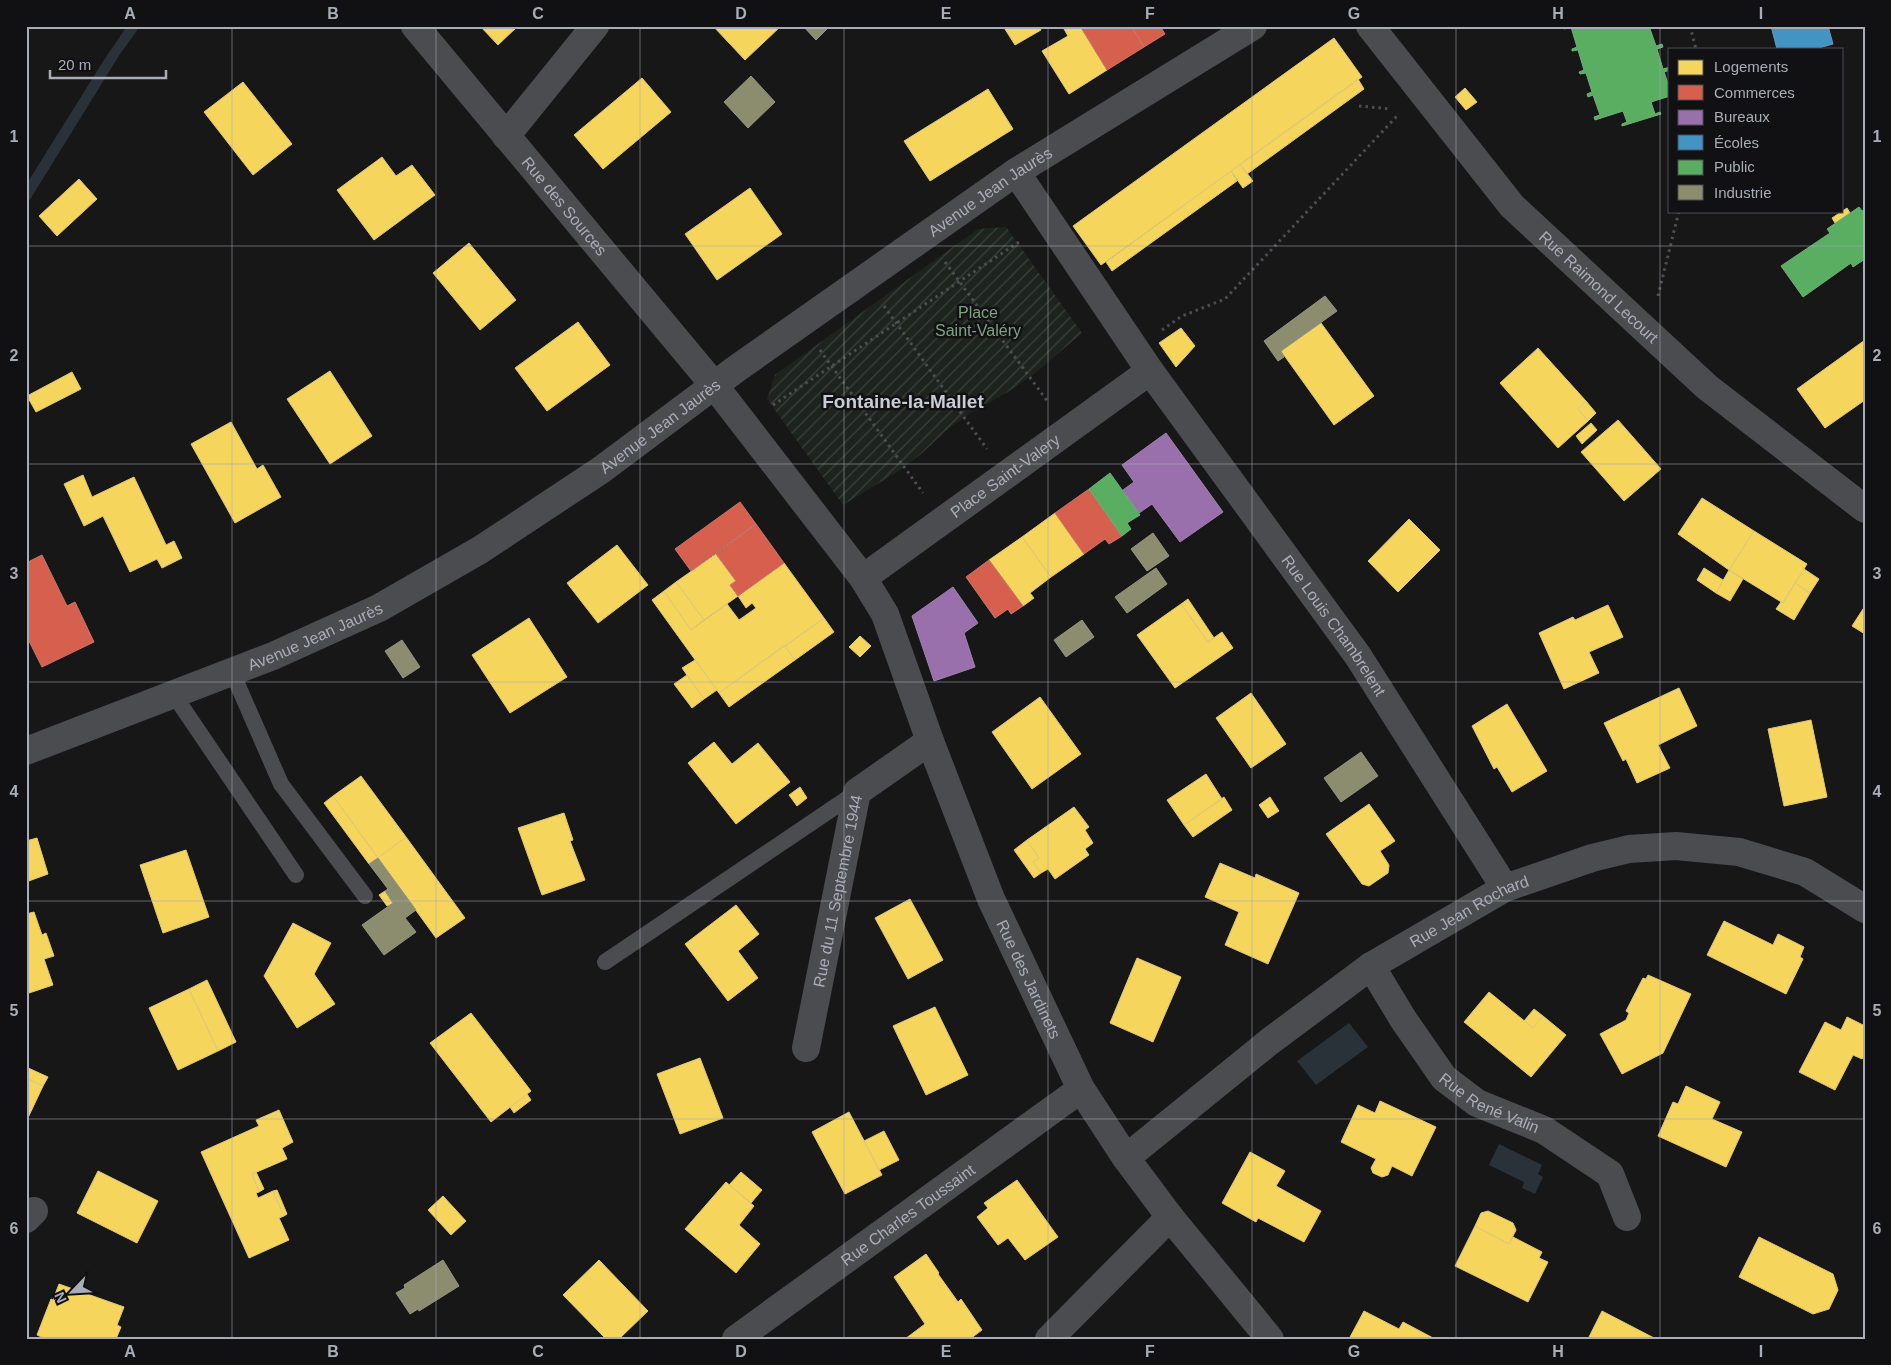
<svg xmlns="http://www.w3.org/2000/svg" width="1891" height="1365" font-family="Helvetica,sans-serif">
  <defs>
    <pattern id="garden-furrows" width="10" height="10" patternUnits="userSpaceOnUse" patternTransform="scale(1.25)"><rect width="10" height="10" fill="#1d241e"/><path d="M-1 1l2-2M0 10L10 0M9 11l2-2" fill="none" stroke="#3b413d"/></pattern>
  </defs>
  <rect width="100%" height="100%" fill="#171717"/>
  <path fill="url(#garden-furrows)" d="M1006,227L1082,333L1034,374L1008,392L969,414L949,428L921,454L899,471L843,505L767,399L775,375L978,229Z"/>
  <path fill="#2a3239" d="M127,26H138L136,32L120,54L26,206V185L104,60Z
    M1349,1023L1368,1047L1316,1085L1297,1061Z
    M1499,1144L1542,1165L1538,1174L1543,1177L1535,1194L1522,1188L1524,1182L1489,1165Z"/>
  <path fill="#f6d55c" stroke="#dfc978" d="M480,26H518L498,45Z
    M713,26H781L745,60Z
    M1003,26H1039L1041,30L1015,45Z
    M1069,26H1080L1107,70L1069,94L1042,51L1068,36L1064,29Z
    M1334,38L1362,77L1101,265L1073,226Z
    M642,78L671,112L603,169L574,135Z
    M1358,79L1364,89L1247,174L1240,164Z
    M243,82L292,144L253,175L204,112Z
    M1465,88L1477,102L1466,110L1455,97Z
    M988,89L1013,129L930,181L904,141Z
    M382,157L396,176L412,165L435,195L374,240L337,190Z
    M1240,164L1253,181L1243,188L1231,171Z
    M1231,171L1237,181L1112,271L1106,262Z
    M79,179L97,199L57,236L39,216Z
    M750,188L782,234L717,280L685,234Z
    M1847,208L1850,213L1835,223L1832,218Z
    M469,243L516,300L480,330L433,273Z
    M578,322L610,365L547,411L515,368Z
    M1321,323L1374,396L1334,425L1281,351Z
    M1181,328L1195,346L1176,367L1159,343Z
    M1865,340V400L1825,428L1797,389Z
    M1538,348L1586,401L1578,409L1588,421L1558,448L1500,383Z
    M330,371L372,436L330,464L287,399Z
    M72,372L81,389L36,412L27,396Z
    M1586,401L1596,413L1588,421L1578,409Z
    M1618,420L1661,469L1624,501L1581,452Z
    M231,422L257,469L263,465L281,497L235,523L191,444Z
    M1591,423L1597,430L1582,444L1576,436Z
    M83,475L92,497L134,477L166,545L174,541L182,558L162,568L157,559L130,572L103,516L84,526L64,484Z
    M1702,498L1754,531L1729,570L1678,534Z
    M1055,513L1084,554L1051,577L1022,537Z
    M1409,519L1440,550L1398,592L1368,561Z
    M1754,531L1807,564L1783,603L1729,570Z
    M1022,537L1051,577L1030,593L1034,598L1023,606L989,560Z
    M617,545L648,585L598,623L567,583Z
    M716,554L736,581L730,585L738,596L704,620L676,582Z
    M784,563L824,618L719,693L652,600L664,591L691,630L727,604L739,620L756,608L752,603L746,608L738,596Z
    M1704,568L1723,580L1716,593L1697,580Z
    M1804,569L1819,579L1810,593L1795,583Z
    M1729,570L1743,579L1730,601L1716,593Z
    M676,582L704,620L691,630L664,591Z
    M1795,583L1810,593L1794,620L1776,609L1781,602L1783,603Z
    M1188,599L1214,638L1208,642L1181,604Z
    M1181,604L1208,642L1222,632L1233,648L1175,688L1137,635Z
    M1608,605L1623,637L1589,652L1599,673L1564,689L1539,633L1573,617L1575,620Z
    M1865,606V634L1852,626Z
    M529,618L567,677L510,713L472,655Z
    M824,618L834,632L795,660L785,646Z
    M860,636L871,646L860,657L849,647Z
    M783,646H785L795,660L729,707L719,693Z
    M695,660L717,690L704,699L682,668Z
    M687,675L704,699L692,708L674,684Z
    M1679,688L1697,726L1658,745L1670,768L1637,783L1626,759L1623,761L1604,723Z
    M1251,693L1286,744L1251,768L1216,718Z
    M1040,697L1081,754L1032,789L992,732Z
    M1507,704L1547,771L1512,792L1497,767L1494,769L1472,726Z
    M1811,720L1827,797L1784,806L1768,729Z
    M714,742L732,764L758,743L790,782L736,824L688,763Z
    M1206,774L1222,799L1184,825L1167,800Z
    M361,776L406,837L378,858L333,796Z
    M800,787L807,798L797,806L789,795Z
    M333,796L378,858L369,864L324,803Z
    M1224,797L1232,810L1193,837L1184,825Z
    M1270,797L1279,811L1268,818L1259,805Z
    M1369,804L1395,841L1380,851L1389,865L1388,873L1369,886L1362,884L1326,834Z
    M1074,807L1089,827L1085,830L1093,843L1085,849L1089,855L1055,879L1048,869L1041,873L1033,862L1039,858L1027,840Z
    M564,813L573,840L570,841L585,880L542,895L518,828Z
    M406,837L465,918L436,938L378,858Z
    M37,838L48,874L26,882V841Z
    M1027,840L1039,858L1033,862L1041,873L1034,878L1014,850Z
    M186,850L209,917L163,933L140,865Z
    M1220,863L1255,878L1256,874L1299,893L1268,964L1225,945L1239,912L1205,897Z
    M385,891L393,903L387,906L379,895Z
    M910,899L943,960L908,979L875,918Z
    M736,905L759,934L738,951L758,978L728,1001L685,944Z
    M34,912L42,935L46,933L54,956L44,959L53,985L26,994V914Z
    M1724,921L1773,945L1778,934L1804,947L1800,957L1803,959L1786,994L1707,955Z
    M293,923L331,943L314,974L335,1004L297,1028L264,976Z
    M1137,958L1181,977L1153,1042L1110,1023Z
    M1648,975L1691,994L1663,1053L1622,1074L1600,1034L1626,1020L1629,1013L1626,1011L1643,978L1646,979Z
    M207,980L236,1042L218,1051L189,989Z
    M189,989L218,1051L178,1070L149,1008Z
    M1489,992L1533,1028L1543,1016L1566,1035L1531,1077L1464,1022Z
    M935,1007L968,1075L926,1095L893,1026Z
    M1534,1009L1543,1016L1533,1028L1524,1021Z
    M471,1013L531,1091L491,1122L430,1043Z
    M1847,1017L1865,1026V1054L1862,1059L1853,1055L1835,1090L1799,1072L1825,1022L1841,1030Z
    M700,1058L723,1118L680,1134L657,1074Z
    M26,1067L48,1077L43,1086L26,1078Z
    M26,1078L43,1086L26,1122Z
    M1686,1086L1720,1102L1712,1119L1742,1132L1726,1167L1658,1136L1673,1102L1678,1104Z
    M527,1094L531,1100L514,1113L510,1107Z
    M1380,1101L1436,1127L1412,1176L1392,1166L1388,1175L1382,1177L1373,1173L1371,1168L1376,1159L1341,1142L1358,1105L1375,1113Z
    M279,1110L293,1142L282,1148L287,1159L252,1174L259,1192L256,1193L258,1198L273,1191L284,1216L279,1218L289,1240L249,1258L201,1152L259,1126L256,1120Z
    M849,1112L882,1175L845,1194L812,1132Z
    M884,1131L899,1160L879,1170L864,1141Z
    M1250,1152L1285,1171L1276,1186L1321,1211L1304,1242L1258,1218L1256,1222L1222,1203Z
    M98,1171L158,1201L137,1243L77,1213Z
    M256,1172L264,1189L259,1192L252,1174Z
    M741,1172L762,1190L751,1203L729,1185Z
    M1017,1180L1058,1237L1025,1260L1008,1238L998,1245L977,1217L988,1208L984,1203Z
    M726,1182L754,1206L739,1225L760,1244L736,1273L685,1229Z
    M277,1190L287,1214L284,1216L273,1191Z
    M443,1196L466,1221L451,1235L428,1210Z
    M1488,1211L1513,1223L1516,1230L1509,1244L1475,1226L1481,1213Z
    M1475,1226L1509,1244L1513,1237L1542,1252L1539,1258L1548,1262L1528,1302L1455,1266Z
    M1759,1237L1833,1274L1838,1290L1829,1309L1813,1314L1739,1277Z
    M926,1254L939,1273L938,1274L958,1302L961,1299L982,1330L970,1339H905L925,1324L894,1277Z
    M599,1260L648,1311L619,1339H606L563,1295Z
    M59,1284L124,1307L117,1325L121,1327L116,1339H46L37,1335L51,1299L53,1300Z
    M1364,1311L1399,1329L1403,1322L1435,1339H1349Z
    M1602,1311L1656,1339H1588Z"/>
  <path fill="#d6604d" stroke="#c8776d" d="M1080,26H1131L1144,47L1107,70Z
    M1131,26H1160L1165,34L1144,47Z
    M1089,489L1122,536L1109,544L1105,539L1084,554L1055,513Z
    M740,502L756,524L691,571L675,549Z
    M756,524L784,563L738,596L730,585L736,581L716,554Z
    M42,555L67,606L75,602L94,642L42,667L26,635V563Z
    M989,560L1023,606L1011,614L1008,609L995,618L966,577Z"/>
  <path fill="#9970ab" stroke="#9e82af" d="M1166,433L1223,512L1180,542L1152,504L1139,513L1123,490L1134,482L1122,465Z
    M953,587L978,623L964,633L975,667L934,681L912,616Z"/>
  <path fill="#4393c3" stroke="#619bc0" d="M1771,26H1828L1833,44L1815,49H1777Z"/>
  <path fill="#5aae61" stroke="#71ae7b" d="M1564,26H1649L1656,46L1662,44L1663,47L1657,49L1663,69L1670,67V70L1664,72L1670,89V96L1651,102L1655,114L1660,112L1661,114L1622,126V124L1627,122L1623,111L1595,120L1594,117L1600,115L1593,95L1588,97L1587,94L1592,92L1586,73L1580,74L1579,72L1584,70L1578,50L1572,51V49L1577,47L1571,27L1564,29Z
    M1859,207L1862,211L1865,209V259L1853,267L1851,263L1803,297L1781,266L1830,233L1827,229Z
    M1110,473L1140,515L1127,523L1131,529L1122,536L1089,489Z"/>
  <path fill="#8c8c6e" stroke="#949684" d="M803,26H830L816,40Z
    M751,76L775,102L748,128L724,102Z
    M1325,296L1337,311L1281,351L1284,357L1278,361L1264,341Z
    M1153,533L1169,556L1147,571L1131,549Z
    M1156,568L1167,584L1127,613L1115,597Z
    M1082,620L1094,637L1066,657L1054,640Z
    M402,640L420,667L403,678L385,651Z
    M1361,752L1378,776L1341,802L1324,778Z
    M378,858L416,910L405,918L416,932L384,955L362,925L393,903L385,891L388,889L369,864Z
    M443,1260L459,1286L419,1311L418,1309L410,1314L396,1293L405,1288L404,1285Z"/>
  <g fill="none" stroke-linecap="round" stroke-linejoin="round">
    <path stroke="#4d4e52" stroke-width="3" stroke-dasharray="2.5 4" stroke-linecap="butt" d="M1690,26L1696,49
      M1359,106L1391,109
      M945,262L1048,402
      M1658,296L1679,211
      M884,306L987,449
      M1162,330L1182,316L1225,299L1397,116
      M820,350L923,493
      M773,405L1022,240"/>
    <path stroke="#4b4c50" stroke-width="16" d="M232,672L281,784L365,896
      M174,695L296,875
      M605,962L857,792"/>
    <g stroke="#4b4c50" stroke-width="28">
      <path id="s1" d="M415,26L714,385L863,578L885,614L930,741L991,899L1081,1089L1126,1158L1170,1217L1270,1339"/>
      <path id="s2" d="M1370,26L1512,206L1707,387L1865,509"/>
      <path d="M506,136L595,26"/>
      <path id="s3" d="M1016,172L1150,371L1358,656L1505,888"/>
      <path id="s4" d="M863,578L1150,371"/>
      <path id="s5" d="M1371,966L1403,1019L1444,1078L1477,1103L1544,1130L1610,1174L1627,1217"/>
      <path id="s6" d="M806,1048L857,792L930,741"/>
      <path id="s7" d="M1126,1158L1269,1042L1371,966L1505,888L1592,858L1629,849L1676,846L1739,852L1805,872L1865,909"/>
      <path d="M26,1219L34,1211"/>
      <path id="s8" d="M736,1339L1081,1089"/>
      <path d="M1049,1339L1170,1217"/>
    </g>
    <path stroke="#4b4c50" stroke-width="28" id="s9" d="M26,751L273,656L379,608L480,550L601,470L736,369L1016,172L1253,26"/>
  </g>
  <path fill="none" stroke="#a8adb8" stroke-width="1" stroke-opacity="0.55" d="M232,26V1339M436,26V1339M640,26V1339M844,26V1339M1048,26V1339M1252,26V1339M1456,26V1339M1660,26V1339M26,246H1865M26,464H1865M26,682H1865M26,901H1865M26,1119H1865"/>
  <g text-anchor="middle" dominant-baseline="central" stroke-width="5" stroke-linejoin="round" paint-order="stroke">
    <g font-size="16" fill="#a8adb8" stroke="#111113">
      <text stroke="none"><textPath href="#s9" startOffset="1121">Avenue Jean Jaurès</textPath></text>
      <text stroke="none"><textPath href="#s1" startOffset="234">Rue des Sources</textPath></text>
      <text stroke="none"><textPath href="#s2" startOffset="348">Rue Raimond Lecourt</textPath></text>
      <text stroke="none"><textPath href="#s9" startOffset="716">Avenue Jean Jaurès</textPath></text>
      <text stroke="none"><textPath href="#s4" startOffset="175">Place Saint-Valery</textPath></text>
      <text stroke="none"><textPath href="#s3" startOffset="554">Rue Louis Chambrelent</textPath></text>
      <text stroke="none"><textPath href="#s9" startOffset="311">Avenue Jean Jaurès</textPath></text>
      <text stroke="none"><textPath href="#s6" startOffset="160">Rue du 11 Septembre 1944</textPath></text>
      <text stroke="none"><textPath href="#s7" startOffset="424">Rue Jean Rochard</textPath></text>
      <text stroke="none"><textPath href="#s1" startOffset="1146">Rue des Jardinets</textPath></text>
      <text stroke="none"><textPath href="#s5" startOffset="186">Rue René Valin</textPath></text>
      <text stroke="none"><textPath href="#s8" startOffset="212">Rue Charles Toussaint</textPath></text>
    </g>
    <g font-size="16" fill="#7fa381" stroke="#111113">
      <text x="978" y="312">Place<tspan x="978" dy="18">Saint-Valéry</tspan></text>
    </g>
    <g font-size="19" font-weight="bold" fill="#c9ccd4" stroke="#111113">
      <text x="903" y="401">Fontaine-la-Mallet</text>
    </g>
  </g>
  <rect width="1891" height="1365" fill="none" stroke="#111113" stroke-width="55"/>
  <rect x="1668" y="48" width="175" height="165" fill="#111113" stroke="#4d4f55"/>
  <rect x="1678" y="60" width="25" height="15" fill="#f6d55c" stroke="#4d4f55"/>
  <text x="1714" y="72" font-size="15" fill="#a8adb8">Logements</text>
  <rect x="1678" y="85" width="25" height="15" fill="#d6604d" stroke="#4d4f55"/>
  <text x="1714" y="98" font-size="15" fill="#a8adb8">Commerces</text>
  <rect x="1678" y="110" width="25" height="15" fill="#9970ab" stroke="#4d4f55"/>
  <text x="1714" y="122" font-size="15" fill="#a8adb8">Bureaux</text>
  <rect x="1678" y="135" width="25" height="15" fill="#4393c3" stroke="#4d4f55"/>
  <text x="1714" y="148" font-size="15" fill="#a8adb8">Écoles</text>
  <rect x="1678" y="160" width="25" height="15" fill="#5aae61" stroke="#4d4f55"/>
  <text x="1714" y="172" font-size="15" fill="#a8adb8">Public</text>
  <rect x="1678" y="185" width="25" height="15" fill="#8c8c6e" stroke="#4d4f55"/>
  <text x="1714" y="198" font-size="15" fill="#a8adb8">Industrie</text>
  <g transform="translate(72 1292) rotate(245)" stroke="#111113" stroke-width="4" paint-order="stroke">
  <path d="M0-4L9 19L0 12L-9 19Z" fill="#a8adb8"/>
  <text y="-8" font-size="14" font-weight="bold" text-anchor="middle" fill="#a8adb8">N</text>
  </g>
  <path d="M50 70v8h116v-8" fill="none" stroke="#a8adb8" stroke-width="2.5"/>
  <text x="58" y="70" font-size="15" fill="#a8adb8" stroke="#111113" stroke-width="4" paint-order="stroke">20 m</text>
  <rect x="28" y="28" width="1836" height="1310" fill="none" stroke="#a8adb8" stroke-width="2"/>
  <g font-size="16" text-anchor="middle" font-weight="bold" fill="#a8adb8">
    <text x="130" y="19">A</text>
    <text x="333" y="19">B</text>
    <text x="538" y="19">C</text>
    <text x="741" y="19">D</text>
    <text x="946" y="19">E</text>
    <text x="1150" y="19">F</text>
    <text x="1354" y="19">G</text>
    <text x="1558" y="19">H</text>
    <text x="1761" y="19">I</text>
    <text x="14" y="142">1</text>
    <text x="1877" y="142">1</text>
    <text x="14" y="361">2</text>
    <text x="1877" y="361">2</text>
    <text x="14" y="579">3</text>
    <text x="1877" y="579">3</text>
    <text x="14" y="797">4</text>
    <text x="1877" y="797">4</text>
    <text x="14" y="1016">5</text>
    <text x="1877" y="1016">5</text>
    <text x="14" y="1234">6</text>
    <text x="1877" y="1234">6</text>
    <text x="130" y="1357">A</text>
    <text x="333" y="1357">B</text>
    <text x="538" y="1357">C</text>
    <text x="741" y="1357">D</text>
    <text x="946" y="1357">E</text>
    <text x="1150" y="1357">F</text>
    <text x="1354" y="1357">G</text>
    <text x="1558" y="1357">H</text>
    <text x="1761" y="1357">I</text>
  </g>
</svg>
